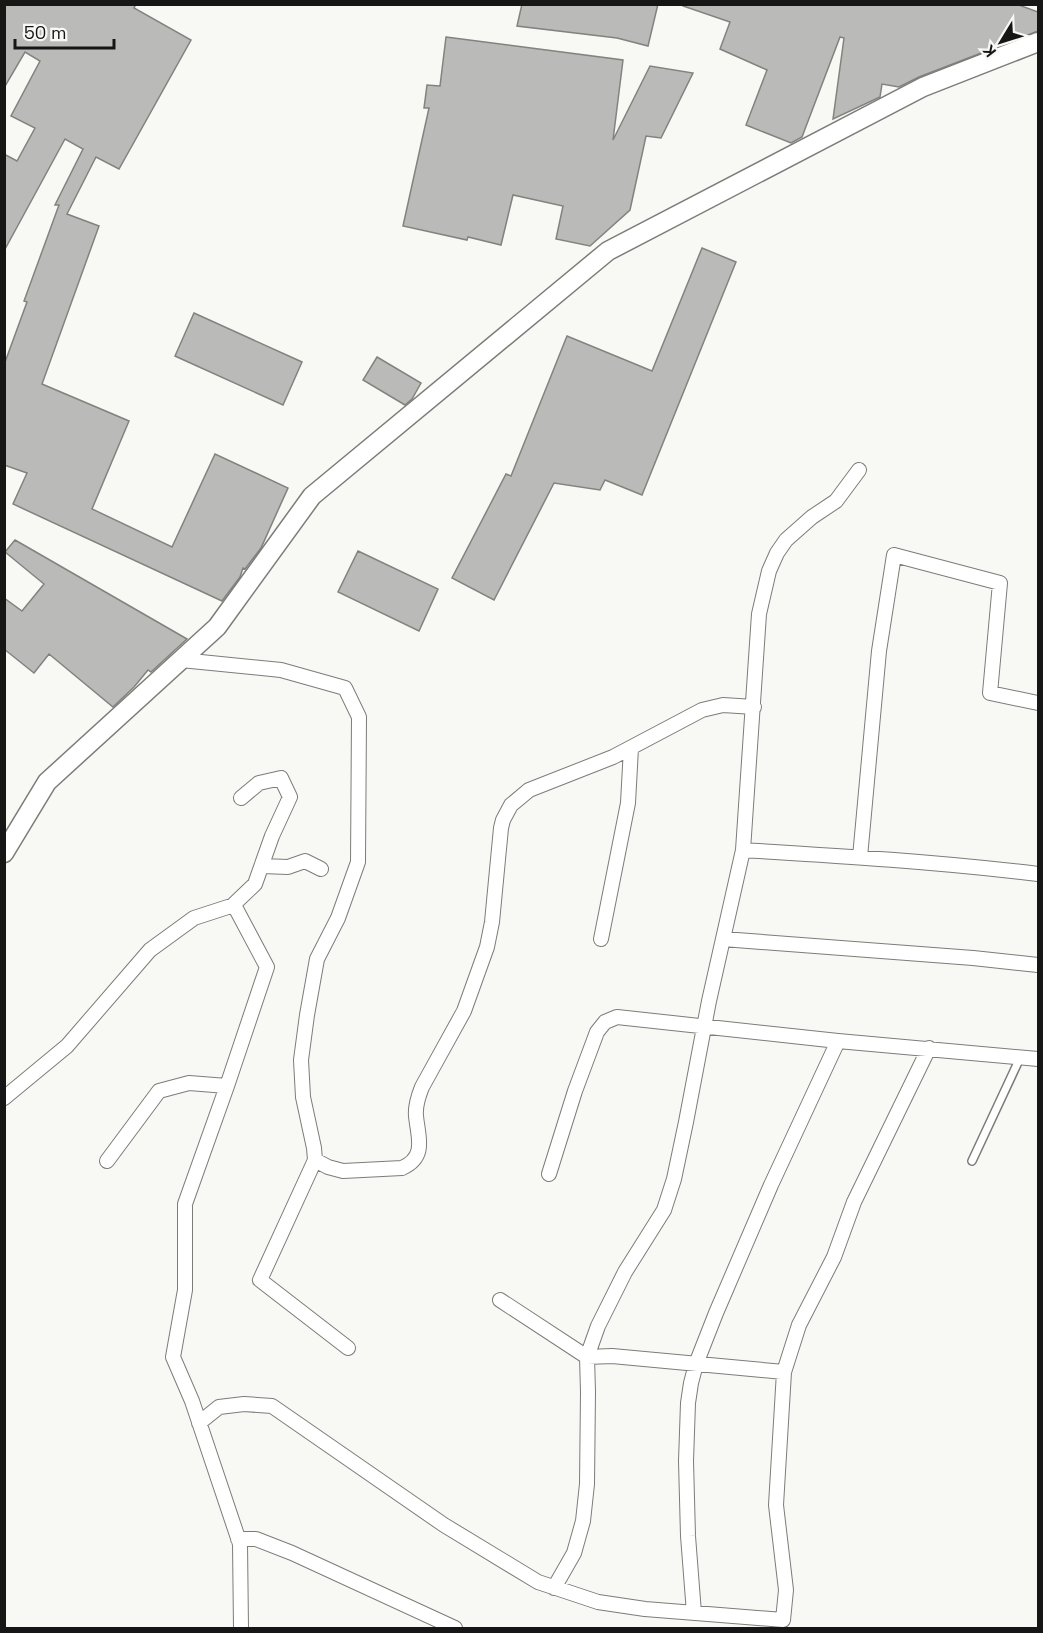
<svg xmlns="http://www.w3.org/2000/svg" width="1043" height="1633" font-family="'Space Grotesk',sans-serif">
  <rect width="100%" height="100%" fill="#f8f9f5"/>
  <path fill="#babbb8" stroke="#82827f" stroke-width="1.5" d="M4,4H136L134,8L191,40L119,169L96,157L67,214L99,226L42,384L129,421L92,509L172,547L215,454L288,488L261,548L245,569L243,568L240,577L222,601L13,504L27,473L4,465V365L27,302L24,301L59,205H55L83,149L65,139L4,251V154L17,161L35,128L11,116L40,61L25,52L4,88Z
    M522,4H658L648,46L617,38L517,26Z
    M683,4H1016L1038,12V31L919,77L899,87L882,84L880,97L833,119L844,38L840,37L802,137L791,143L746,125L767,70L720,49L730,22L683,6Z
    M446,37L623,60L613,140L650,66L693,73L661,138L646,136L630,210L590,246L556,239L563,206L513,195L501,245L468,237L467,240L403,226L429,108H424L427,85L440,86Z
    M702,248L736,262L642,495L605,480L600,490L554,483L494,600L452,578L506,474L511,476L567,336L652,371Z
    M194,313L302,362L283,405L175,356Z
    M377,357L421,383L412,399L405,405L363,380Z
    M15,540L187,639L151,672L148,670L134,687L113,707L49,654L34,673L4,649V598L22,611L44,584L5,552Z
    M358,551L438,589L419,631L338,592Z"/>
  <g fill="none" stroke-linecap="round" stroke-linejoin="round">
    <g stroke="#7c7c79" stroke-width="10">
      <path id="service" d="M972,1161L1020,1058"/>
    </g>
    <g stroke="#7c7c79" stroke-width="16">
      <path id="minor" d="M181,660L281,670L345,688L359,717L358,862L338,918L317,959L307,1015L301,1060L303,1097L314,1148L315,1160L260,1280L348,1348
        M743,850C842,856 940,862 1038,874
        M860,857L879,651L894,555L1000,583L990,693L1038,703
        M262,866L288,867L305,861L321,869
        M233,905L255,884L272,836L290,797L281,778L259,783L241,798
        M601,939L628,803L631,748
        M723,939L973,958L1038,965
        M4,1098L67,1046L150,950L194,918L234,905L267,967L227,1086L185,1204V1290L173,1357L192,1401L240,1544L241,1628
        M315,1160L328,1167L343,1171L402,1168C427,1157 418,1137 416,1116C415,1106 418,1097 422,1087L464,1011L487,947L492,922L501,828L503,820L511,805L529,790L613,757L702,710L723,705L754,707
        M107,1161L159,1091L189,1083L227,1086
        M549,1174L575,1091L597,1032L605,1022L617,1017L838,1041L1038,1059
        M500,1300L587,1357L612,1356L784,1372
        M199,1423L219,1407L244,1404L272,1406L444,1525L538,1582L598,1602L645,1609L783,1620L786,1590L776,1505L784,1372L799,1325L834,1257L854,1202L929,1048
        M238,1539H256L292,1553L455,1628
        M554,1588L574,1553L583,1521L587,1484L588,1392L587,1357L598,1326L625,1272L664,1210L674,1179L686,1122L709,1001L743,850L759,614L769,571L777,553L786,540L812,517L836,501L859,470
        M694,1613L688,1536L686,1461L688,1403L691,1383L696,1364L716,1313L771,1185L838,1041"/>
    </g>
    <g stroke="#7c7c79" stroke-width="21">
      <path id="tertiary" d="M4,853L47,782L217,627L312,496L608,251L923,87L1038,42"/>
    </g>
    <use href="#service" stroke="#fff" stroke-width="7"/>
    <use href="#minor" stroke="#fff" stroke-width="14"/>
    <use href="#tertiary" stroke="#fff" stroke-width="18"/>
  </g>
  <rect width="1043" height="1633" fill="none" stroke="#151615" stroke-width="12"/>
  <g transform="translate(1001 42) rotate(232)" stroke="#f8f9f5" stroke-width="4.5" paint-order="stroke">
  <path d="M0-4.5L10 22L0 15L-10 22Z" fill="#151615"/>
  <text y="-9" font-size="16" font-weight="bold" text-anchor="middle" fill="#151615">K</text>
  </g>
  <path d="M15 39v9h99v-9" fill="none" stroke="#151615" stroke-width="3"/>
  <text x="24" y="39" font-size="18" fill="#151615" stroke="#f8f9f5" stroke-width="4.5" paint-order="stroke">50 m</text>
</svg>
